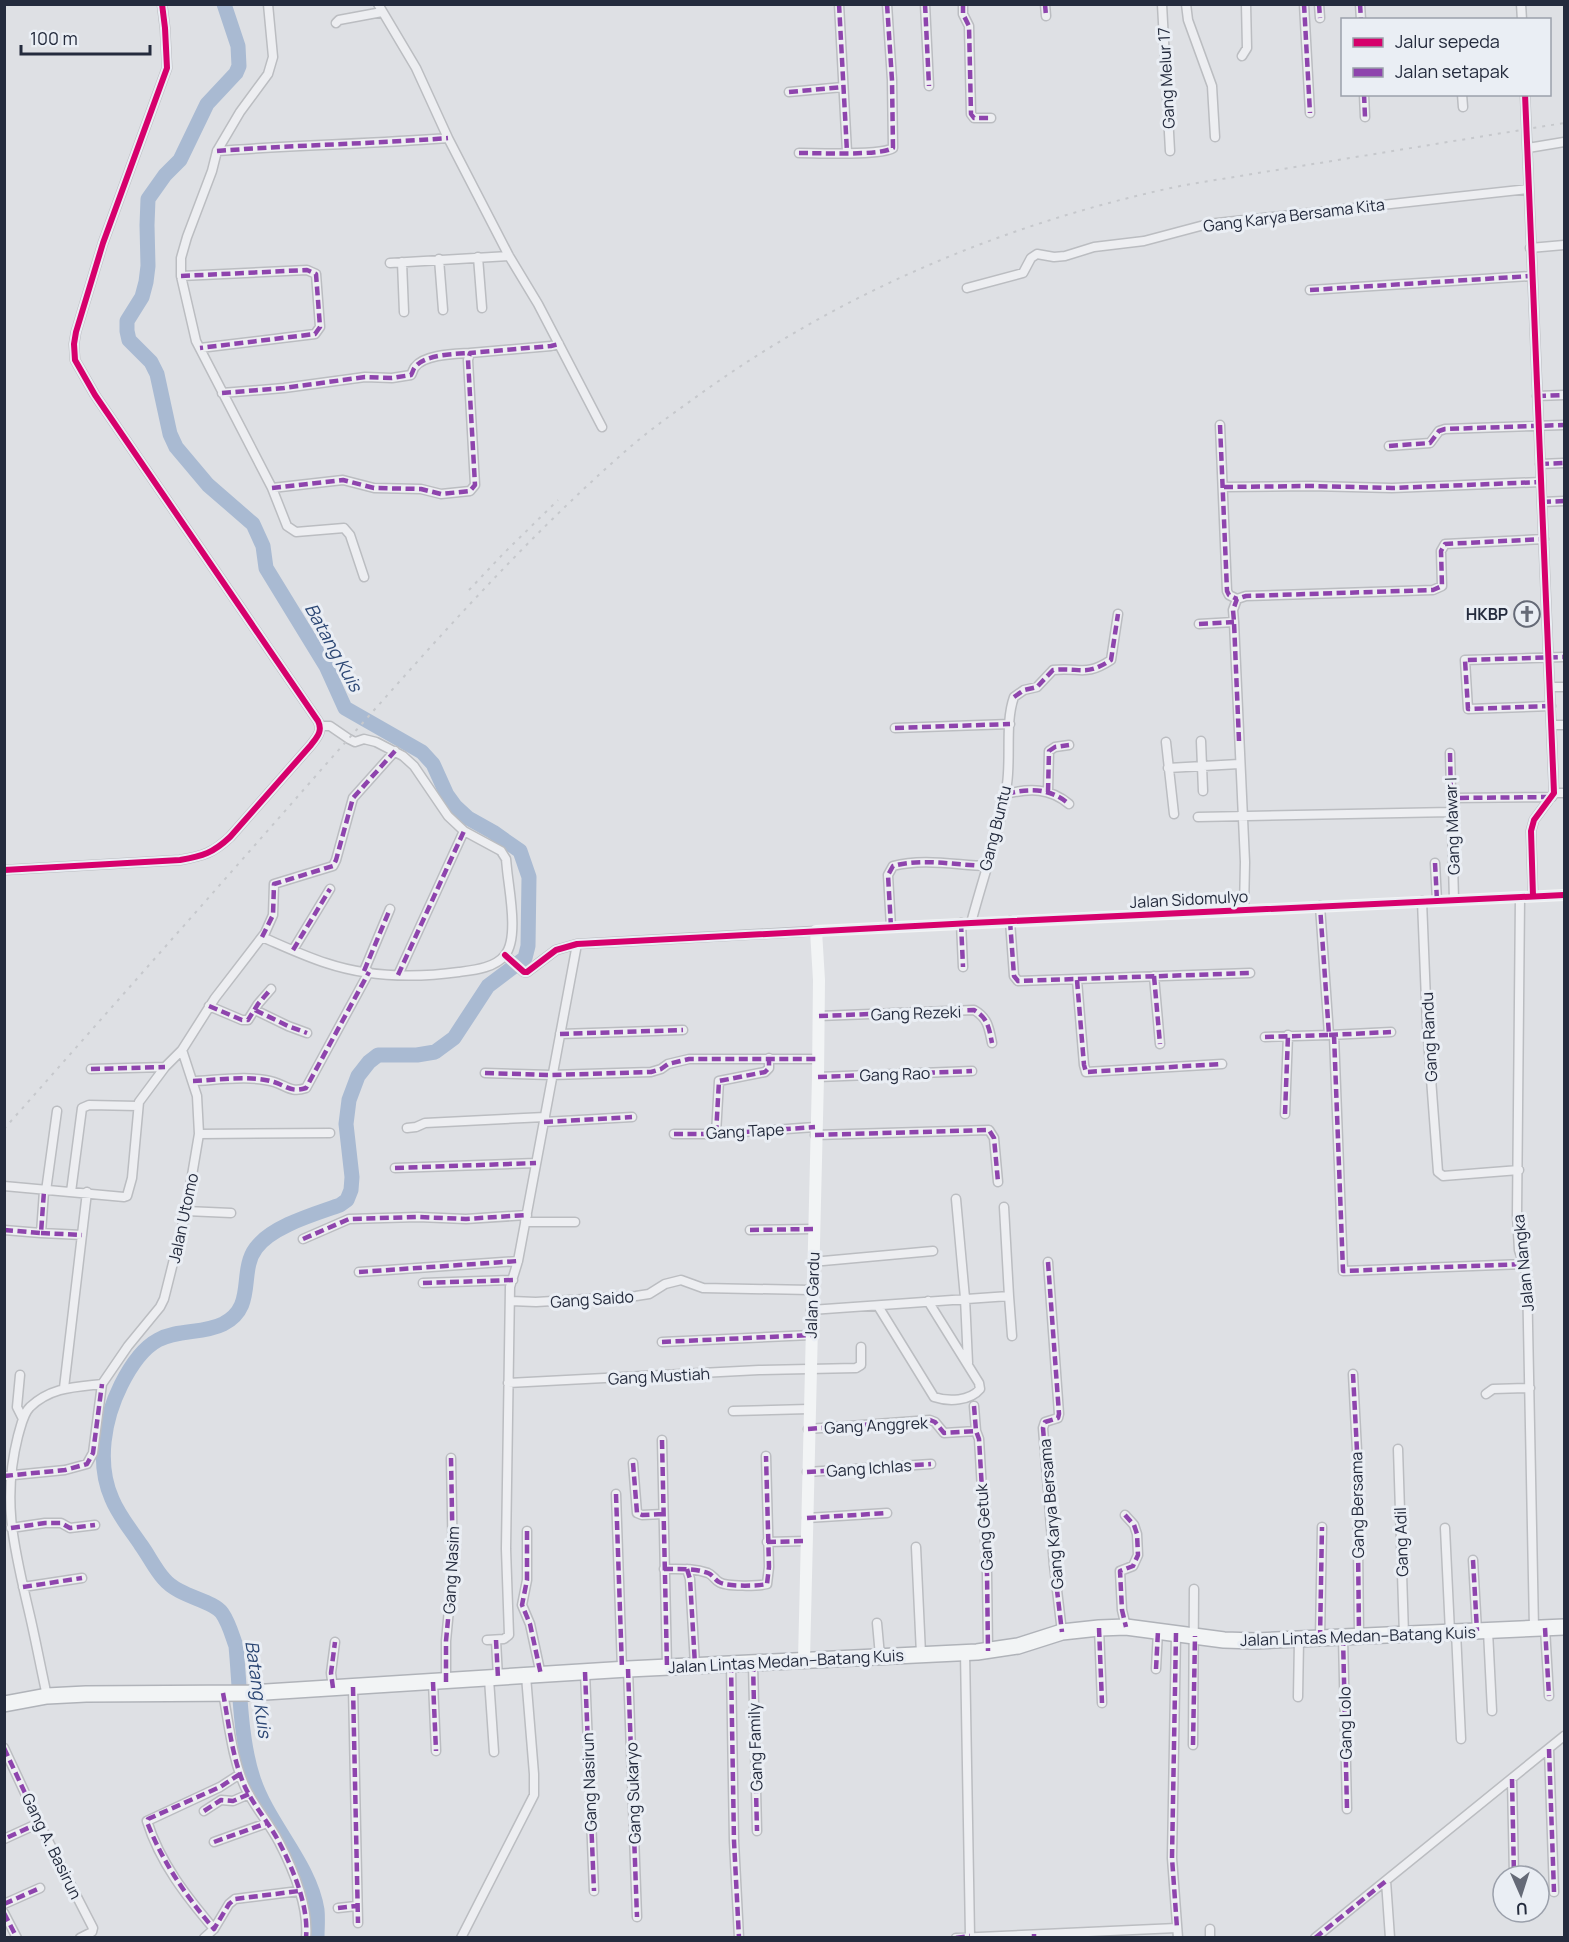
<svg xmlns="http://www.w3.org/2000/svg" width="1569" height="1942" font-family="Manrope,sans-serif">
  <rect width="100%" height="100%" fill="#dee0e4"/>
  <g fill="none" stroke-linecap="round" stroke-linejoin="round">
    <path stroke="#a9bad2" stroke-width="15" d="M224,4L238,46L239,66L236,73L207,104L180,160L165,175L148,199L147,225L148,266L146,282L142,297L127,321V331L129,340L151,362L157,374L170,434L176,447L208,485L253,524L263,546L266,568L326,666L345,708L422,752L433,764L447,795L455,806L468,818L493,832L520,851L529,877L528,946L525,958L488,986L454,1038L435,1052L417,1055H378L369,1062L358,1076L349,1100L346,1124L352,1177L351,1190L347,1200L340,1205C315,1214 272,1226 256,1248C238,1272 257,1307 223,1324C203,1334 178,1329 158,1340C141,1349 129,1369 121,1385C104,1419 96,1463 112,1499C119,1516 131,1530 141,1545C149,1556 155,1569 164,1579C179,1597 213,1600 222,1613C229,1623 232,1635 236,1646C240,1688 240,1739 253,1778C267,1823 310,1864 317,1910C318,1919 317,1929 317,1938"/>
    <g stroke="#bbbdc1" stroke-width="11">
      <path id="street" d="M268,4L273,57L268,74L240,112L217,151L212,171L187,237L181,258V276L196,341L272,488L287,526L296,532L344,528L350,535L364,577
        M378,4L416,68L448,138L509,256L538,304L602,427
        M839,4L847,152
        M925,4L929,86
        M963,4V14L969,26L971,114L974,118H991
        M1045,4L1046,16
        M1162,4L1170,151
        M1186,4L1188,20L1212,86L1215,137
        M1304,4L1310,113
        M1319,4L1320,18
        M1360,4L1361,20
        M1521,4L1522,20
        M336,23L339,20L382,12
        M1242,56L1247,48L1246,4
        M789,92L843,87
        M1364,94L1365,117
        M1462,94L1463,107
        M1525,94L1554,793L1534,820L1531,831L1533,896
        M1528,148L1564,142
        M217,151C294,145 371,144 448,138
        M799,153C818,153 880,156 893,148L892,80L887,4
        M1530,248L1564,245
        M478,257L482,308
        M439,259L443,310
        M402,262L404,312
        M390,263L509,256
        M181,276L307,270L316,274L320,327L315,334L200,348
        M967,288L1023,273L1031,258L1037,254L1054,257L1065,256L1094,247L1144,241L1208,224L1528,189
        M1310,290L1531,276
        M222,393L284,388L365,377L392,378L411,375C413,372 413,369 415,367C425,354 456,354 470,353
        M1537,396L1564,395
        M1220,425L1227,591L1229,595L1237,599
        M1389,446L1430,443L1439,431L1445,429L1564,425
        M1540,464L1564,463
        M1224,487L1311,486L1392,488L1541,482
        M272,488L343,480L374,488L421,489L441,494L470,491L475,485L468,360L470,353L551,346L559,344
        M1542,502L1564,501
        M1199,624L1234,622
        M1551,687H1564
        M1551,706L1468,709L1465,660L1564,657
        M1552,725H1564
        M895,728L1010,724
        M1201,741L1203,791
        M1166,742L1174,814
        M1450,753L1454,900
        M1168,768L1239,764
        M1048,792L1049,751L1055,747L1069,745
        M1554,793H1564
        M1006,794C1030,788 1050,788 1069,804
        M1451,798L1552,797
        M1198,817L1452,812
        M1435,863L1437,901
        M4,870L180,860C203,856 213,853 230,837L311,745C317,737 323,731 318,721L95,395L75,360L74,344L76,332L103,243L167,68L165,28L162,4
        M1520,897L1517,1215L1519,1250L1527,1275L1534,1629
        M1422,901L1427,1025L1438,1172L1443,1176L1519,1170
        M1244,910L1245,862L1234,622L1233,610L1237,599L1246,596L1433,590L1442,586L1441,551L1445,544L1544,539
        M1010,921L1014,976L1018,981L1250,973
        M961,923L963,967
        M971,923C983,877 1000,831 1007,784C1011,757 1005,722 1014,697L1024,690L1037,687L1053,670C1081,667 1085,677 1111,660L1118,614
        M891,927L888,875L893,866C923,858 956,865 986,866
        M262,937C283,946 304,956 326,963C368,977 415,978 459,972C474,970 495,968 505,955C519,938 509,890 507,869L506,859L501,851L464,831L448,816L414,766L403,756L376,742L364,739L355,742L349,739L330,726H320
        M293,950L330,889
        M505,955L524,972H527L556,950L577,944L816,931
        M364,971L390,909
        M398,975L464,831
        M1154,976L1160,1044
        M1077,980L1084,1065L1086,1072L1222,1064
        M209,1006L242,1020H248L258,1004L271,989
        M255,1010L288,1026L307,1033
        M819,1016L974,1010C988,1018 989,1028 992,1043
        M560,1034L683,1030
        M1330,1035L1391,1032
        M1334,1035L1343,1271L1524,1264
        M1265,1037L1329,1035L1320,906
        M91,1069L165,1067
        M485,1073L551,1075L651,1072L661,1069L668,1064L689,1059H818
        M818,1077L972,1071
        M193,1081C217,1080 252,1075 274,1082C287,1086 291,1093 306,1088L369,972
        M1285,1114L1288,1035
        M544,1122L632,1117
        M407,1128L416,1127L425,1123L545,1117
        M199,1134L330,1133
        M674,1134H716L815,1127
        M716,1134L719,1081L765,1072L769,1068V1058
        M815,1135L989,1130L994,1138L998,1182
        M395,1168L536,1163
        M4,1186L124,1197L127,1196L132,1178L139,1102L165,1067L182,1050L215,998L265,933L273,915L274,884L333,866L336,860L353,798L395,751
        M46,1191L57,1111
        M71,1192L82,1108L89,1105L138,1106
        M956,1199L965,1298L968,1363
        M1004,1207L1009,1296
        M186,1211L231,1213
        M525,1222H575
        M4,1230L41,1233L44,1191
        M750,1230L814,1229
        M41,1233L82,1235
        M303,1239L349,1219L418,1217L466,1219L527,1215
        M812,1262L933,1251
        M1048,1262L1059,1414L1058,1418L1045,1422L1043,1428L1054,1565L1062,1632
        M359,1272L518,1261
        M423,1283L513,1280
        M511,1301L536,1302L636,1296L649,1294L665,1284L681,1280L703,1288L811,1290
        M878,1306L934,1397C949,1402 970,1401 980,1389L979,1383L928,1301
        M811,1310L1009,1296L1012,1336
        M662,1342L811,1335
        M1353,1374L1357,1451L1359,1636
        M20,1375L17,1407L23,1419
        M508,1383L759,1370L856,1368L861,1365V1347
        M64,1388L87,1192
        M1486,1394L1493,1389L1530,1388
        M974,1406L976,1431L979,1439L987,1574L988,1651
        M733,1411L809,1409
        M808,1429L930,1420L935,1422L944,1433L976,1431
        M662,1440L667,1667
        M1398,1449L1404,1635
        M633,1463L637,1513L642,1515L663,1514
        M807,1472L931,1464
        M4,1476L65,1470L87,1464L93,1453L102,1384L128,1346L160,1307L164,1299L186,1211L199,1134L197,1096L182,1050
        M616,1494L622,1669
        M1125,1515L1134,1525L1137,1534L1138,1555L1133,1566L1120,1571L1122,1610L1126,1627
        M807,1518L887,1513
        M11,1528L45,1523H61L70,1528L95,1525
        M1445,1528L1450,1632
        M527,1531V1580L522,1605L530,1624L541,1675
        M767,1542L806,1541
        M916,1547L921,1654
        M1473,1560L1477,1631
        M664,1569C679,1569 694,1568 708,1573C713,1575 715,1580 719,1582C726,1587 759,1586 767,1584L769,1567L766,1456
        M687,1569L690,1579L695,1665
        M23,1587L82,1578
        M877,1623L880,1656
        M1099,1628L1102,1703
        M1545,1628L1549,1696
        M1488,1631L1492,1711
        M1456,1632L1461,1739
        M1176,1633L1172,1858L1178,1938
        M1343,1637L1347,1809
        M1320,1639L1322,1527
        M487,1640L504,1639L509,1635L506,1549L510,1287L518,1261L577,944
        M496,1640L498,1678
        M965,1652L970,1936
        M753,1663L757,1831
        M731,1664L734,1841L739,1938
        M628,1669L637,1917
        M1156,1669L1158,1631
        M585,1672L594,1891
        M489,1679L494,1752
        M433,1682L436,1751
        M446,1682V1641L453,1567L451,1458
        M353,1687L358,1923
        M333,1688L331,1673L335,1642
        M223,1693C229,1724 232,1758 245,1787C254,1806 269,1823 279,1842C293,1869 309,1906 306,1938
        M47,1696C41,1669 36,1642 30,1616C15,1551 1,1503 18,1436C21,1426 23,1414 30,1407C51,1387 75,1387 102,1384
        M1298,1697L1299,1640
        M1193,1745L1194,1589
        M4,1748L39,1823L93,1928L92,1932L80,1938
        M1549,1749L1554,1892
        M1512,1779L1514,1876
        M204,1811L221,1800L233,1801L249,1794
        M4,1839L39,1823
        M214,1842L267,1823
        M1386,1881L1390,1938
        M4,1904L40,1888
        M338,1908L356,1906
        M4,1913L17,1938
        M214,1929C187,1897 160,1863 147,1821L220,1787L240,1774
        M1210,1929V1938
        M204,1938L214,1929L229,1904L235,1899L299,1891
        M461,1938L534,1795V1774L526,1676
        M956,1938L1177,1928
        M1315,1938L1564,1736"/>
    </g>
    <g stroke="#b0b3b9" stroke-width="18">
      <path id="highway" d="M4,1704L47,1696L86,1694L249,1693L628,1669L977,1652L1018,1646L1062,1632L1099,1628L1126,1627L1224,1640L1256,1641L1564,1627"/>
    </g>
    <use href="#street" stroke="#edeef1" stroke-width="8"/>
    <path stroke="#f2f4f5" stroke-width="12" d="M804,1660L818,1077L819,980L816,931L1564,895"/>
    <use href="#highway" stroke="#f2f4f5" stroke-width="15"/>
    <path stroke="#c6c8cc" stroke-width="2" stroke-dasharray="3 6" stroke-linecap="butt" d="M469,590L503,554L558,500
      M4,1129C112,1007 220,885 328,762C425,653 519,544 629,448C652,428 678,410 703,392C847,289 1011,221 1185,185L1564,123"/>
    <path stroke="#8e44ad" stroke-width="4.5" stroke-dasharray="9 4.5" stroke-linecap="butt" d="M839,4L847,152
      M925,4L929,86
      M963,4V14L969,26L971,114L974,118H991
      M1045,4L1046,16
      M1304,4L1310,113
      M1319,4L1320,18
      M1360,4L1361,20
      M789,92L843,87
      M1364,94L1365,117
      M217,151C294,145 371,144 448,138
      M799,153C818,153 880,156 893,148L892,80L887,4
      M181,276L307,270L316,274L320,327L315,334L200,348
      M1310,290L1531,276
      M222,393L284,388L365,377L392,378L411,375C413,372 413,369 415,367C425,354 456,354 470,353
      M1537,396L1564,395
      M1220,425L1227,591L1229,595L1237,599
      M1389,446L1430,443L1439,431L1445,429L1564,425
      M1540,464L1564,463
      M1224,487L1311,486L1392,488L1541,482
      M272,488L343,480L374,488L421,489L441,494L470,491L475,485L468,360L470,353L551,346L559,344
      M1542,502L1564,501
      M1199,624L1234,622
      M1014,697L1024,690L1037,687L1053,670C1081,667 1085,677 1111,660L1118,614
      M1551,706L1468,709L1465,660L1564,657
      M895,728L1010,724
      M1239,741L1234,622L1233,610L1237,599L1246,596L1433,590L1442,586L1441,551L1445,544L1544,539
      M1450,753L1451,798L1552,797
      M1048,792L1049,751L1055,747L1069,745
      M1006,794C1030,788 1050,788 1069,804
      M1435,863L1437,901
      M1010,921L1014,976L1018,981L1250,973
      M961,923L963,967
      M891,927L888,875L893,866C923,858 956,865 986,866
      M262,937L273,915L274,884L333,866L336,860L353,798L395,751
      M293,950L330,889
      M364,971L390,909
      M398,975L464,831
      M1154,976L1160,1044
      M1077,980L1084,1065L1086,1072L1222,1064
      M209,1006L242,1020H248L258,1004L271,989
      M255,1010L288,1026L307,1033
      M819,1016L974,1010C988,1018 989,1028 992,1043
      M560,1034L683,1030
      M1329,1035L1391,1032
      M1334,1035L1343,1271L1524,1264
      M1265,1037L1329,1035L1320,906
      M91,1069L165,1067
      M485,1073L551,1075L651,1072L661,1069L668,1064L689,1059H818
      M818,1077L972,1071
      M193,1081C217,1080 252,1075 274,1082C287,1086 291,1093 306,1088L369,972
      M1285,1114L1288,1035
      M544,1122L632,1117
      M674,1134H716L815,1127
      M716,1134L719,1081L765,1072L769,1068V1058
      M815,1135L989,1130L994,1138L998,1182
      M395,1168L536,1163
      M4,1230L41,1233L44,1191
      M750,1230L814,1229
      M41,1233L82,1235
      M303,1239L349,1219L418,1217L466,1219L527,1215
      M1048,1262L1059,1414L1058,1418L1045,1422L1043,1428L1054,1565L1062,1632
      M359,1272L518,1261
      M423,1283L513,1280
      M662,1342L811,1335
      M1353,1374L1357,1451L1359,1636
      M974,1406L976,1431L979,1439L987,1574L988,1651
      M808,1429L930,1420L935,1422L944,1433L976,1431
      M662,1440L667,1667
      M633,1463L637,1513L642,1515L663,1514
      M807,1472L931,1464
      M4,1476L65,1470L87,1464L93,1453L102,1384
      M616,1494L622,1669
      M1125,1515L1134,1525L1137,1534L1138,1555L1133,1566L1120,1571L1122,1610L1126,1627
      M807,1518L887,1513
      M11,1528L45,1523H61L70,1528L95,1525
      M527,1531V1580L522,1605L530,1624L541,1675
      M767,1542L806,1541
      M1473,1560L1477,1631
      M664,1569C679,1569 694,1568 708,1573C713,1575 715,1580 719,1582C726,1587 759,1586 767,1584L769,1567L766,1456
      M687,1569L690,1579L695,1665
      M23,1587L82,1578
      M1099,1628L1102,1703
      M1545,1628L1549,1696
      M1176,1633L1172,1858L1177,1928
      M1343,1637L1347,1809
      M1320,1639L1322,1527
      M496,1640L498,1678
      M753,1663L757,1831
      M731,1664L734,1841L739,1938
      M628,1669L637,1917
      M1156,1669L1158,1631
      M585,1672L594,1891
      M433,1682L436,1751
      M446,1682V1641L453,1567L451,1458
      M353,1687L358,1923
      M333,1688L331,1673L335,1642
      M223,1693C229,1724 232,1758 245,1787C254,1806 269,1823 279,1842C293,1869 309,1906 306,1938
      M1193,1745L1195,1636
      M4,1748L39,1823L4,1839
      M1549,1749L1554,1892
      M240,1774L220,1787L148,1819L147,1822C163,1863 186,1896 214,1929L229,1904L235,1899L299,1891
      M1512,1779L1514,1876
      M204,1811L221,1800L233,1801L249,1794
      M214,1842L267,1823
      M4,1904L40,1888
      M338,1908L356,1906
      M4,1913L17,1938
      M1034,1934V1938
      M956,1938L970,1936
      M1315,1938L1386,1881"/>
    <g stroke="#eaeef4" stroke-width="10">
      <path id="cycleway" d="M1525,94L1554,793L1534,820L1531,831L1533,896
        M4,870L180,860C203,856 213,853 230,837L311,745C317,737 323,731 318,721L95,395L75,360L74,344L76,332L103,243L167,68L165,28L162,4
        M505,955L524,972H527L556,950L577,944L971,923L1564,895"/>
    </g>
    <use href="#cycleway" stroke="#d6006c" stroke-width="6"/>
  </g>
  <defs>
    <g id="church-ring" transform="scale(1.35)"><circle r="9.5" fill="#eaeef4" stroke="#656a77" stroke-width="1.5"/><path d="M-1.2-6h2.4v3.5h3.3v2.4h-3.3V6h-2.4V-.1h-3.3v-2.4h3.3Z" fill="#656a77"/></g>
  </defs>
  <g fill-rule="evenodd">
    <use href="#church-ring" x="1527" y="614"/>
  </g>
  <g text-anchor="middle" dominant-baseline="central" stroke-width="6" stroke-linejoin="round" paint-order="stroke">
    <g font-size="16" fill="#242b3d" stroke="#eaeef4">
      <text transform="translate(1166 78) rotate(-93)">Gang Melur 17</text>
      <text transform="translate(1294 215) rotate(-7)">Gang Karya Bersama Kita</text>
      <text transform="translate(1452 826) rotate(-92)">Gang Mawar I</text>
      <text transform="translate(995 828) rotate(-76)">Gang Buntu</text>
      <text transform="translate(1189 899) rotate(-3)">Jalan Sidomulyo</text>
      <text transform="translate(916 1013) rotate(-2)">Gang Rezeki</text>
      <text transform="translate(1429 1037) rotate(-93)">Gang Randu</text>
      <text transform="translate(895 1074) rotate(-2)">Gang Rao</text>
      <text transform="translate(745 1131) rotate(-3)">Gang Tape</text>
      <text transform="translate(183 1218) rotate(-78)">Jalan Utomo</text>
      <text transform="translate(1523 1263) rotate(-96)">Jalan Nangka</text>
      <text transform="translate(812 1295) rotate(-88)">Jalan Gardu</text>
      <text transform="translate(592 1299) rotate(-4)">Gang Saido</text>
      <text transform="translate(659 1376) rotate(-3)">Gang Mustiah</text>
      <text transform="translate(876 1425) rotate(-3)">Gang Anggrek</text>
      <text transform="translate(869 1468) rotate(-4)">Gang Ichlas</text>
      <text transform="translate(1357 1505) rotate(-91)">Gang Bersama</text>
      <text transform="translate(1051 1514) rotate(-95)">Gang Karya Bersama</text>
      <text transform="translate(984 1527) rotate(-94)">Gang Getuk</text>
      <text transform="translate(1401 1542) rotate(-92)">Gang Adil</text>
      <text transform="translate(451 1570) rotate(-87)">Gang Nasim</text>
      <text transform="translate(1358 1636) rotate(-2)">Jalan Lintas Medan–Batang Kuis</text>
      <text transform="translate(786 1661) rotate(-3)">Jalan Lintas Medan–Batang Kuis</text>
      <text transform="translate(1345 1723) rotate(-91)">Gang Lolo</text>
      <text transform="translate(755 1747) rotate(-92)">Gang Family</text>
      <text transform="translate(589 1782) rotate(-92)">Gang Nasirun</text>
      <text transform="translate(633 1793) rotate(-92)">Gang Sukaryo</text>
      <text transform="translate(52 1846) rotate(64)">Gang A. Basirun</text>
    </g>
    <g font-size="16" font-weight="bold" fill="#242b3d" stroke="#eaeef4" text-anchor="end">
      <text x="1508" y="614">HKBP</text>
    </g>
    <g font-size="18" font-style="italic" fill="#2c4774" stroke="#eaeef4">
      <text transform="translate(334 647) rotate(61)">Batang Kuis</text>
      <text transform="translate(259 1689) rotate(82)">Batang Kuis</text>
    </g>
  </g>
  <rect width="1569" height="1942" fill="none" stroke="#242b3d" stroke-width="12"/>
  <rect x="1341" y="18" width="210" height="78" fill="#eaeef4" stroke="#9ba0ab" stroke-width="1.5"/>
  <rect x="1353" y="38" width="30" height="9" fill="#d6006c" stroke="#9ba0ab" stroke-width="1.5"/>
  <text x="1395" y="48" font-size="18" fill="#242b3d">Jalur sepeda</text>
  <rect x="1353" y="68" width="30" height="9" fill="#8e44ad" stroke="#9ba0ab" stroke-width="1.5"/>
  <text x="1395" y="78" font-size="18" fill="#242b3d">Jalan setapak</text>
  <g transform="translate(1521 1894) rotate(177)"><circle r="28" fill="#eaeef4" stroke="#9ba0ab" stroke-width="1.5"/>
  <path d="M0-4.5L10 22L0 15L-10 22Z" fill="#656a77"/>
  <text y="-9" font-size="16" font-weight="bold" text-anchor="middle" fill="#242b3d">U</text>
  </g>
  <path d="M21 45v9h129v-9" fill="none" stroke="#242b3d" stroke-width="3"/>
  <text x="30" y="45" font-size="18" fill="#242b3d" stroke="#eaeef4" stroke-width="4.5" paint-order="stroke">100 m</text>
</svg>
